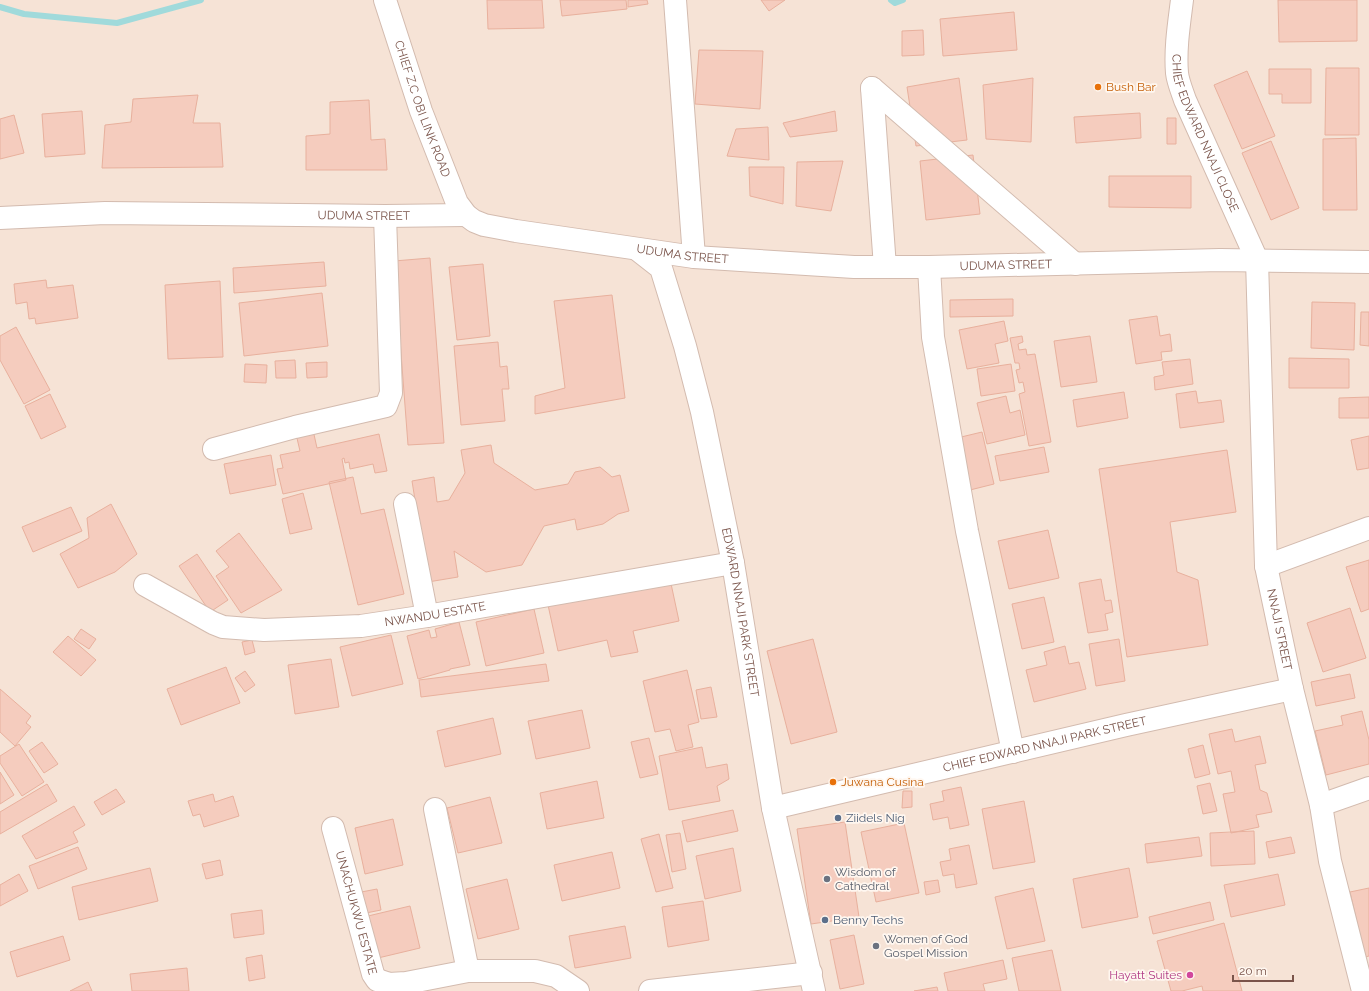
<svg xmlns="http://www.w3.org/2000/svg" width="1369" height="991" font-family="Raleway,sans-serif">
  <rect width="100%" height="100%" fill="#fef2e8"/>
  <path fill="#f6e3d6" d="M0,0H1369V991H0Z"/>
  <g fill="none" stroke-linecap="round" stroke-linejoin="round">
    <path stroke="#a0dadb" stroke-width="6" d="M891,0L895,3L903,0
      M0,7L24,14L117,23L201,0"/>
  </g>
  <path fill="#f5ccbe" stroke="#e8b09d" d="M487,0H542L544,28L488,29Z
    M560,0H626L627,9L562,16Z
    M628,0H647L648,4L628,7Z
    M761,0H785L769,11Z
    M1278,0H1357V41L1279,42Z
    M1014,12L1017,50L943,56L940,19Z
    M923,30L924,55L902,56V31Z
    M699,50L763,51L760,109L695,104Z
    M1326,68H1359V135H1325Z
    M1269,69H1311V103H1282V94H1269Z
    M1247,71L1275,136L1242,149L1214,85Z
    M959,78L967,140L916,146L907,87Z
    M1033,78L1031,142L986,139L983,85Z
    M198,95L193,123H220L223,167L102,168L105,125L131,122L133,99Z
    M369,100L371,140L385,139L387,170H306V136L330,134V102Z
    M82,111L85,154L45,157L42,114Z
    M835,111L837,131L790,137L783,123Z
    M1140,113L1141,138L1076,143L1074,117Z
    M14,115L24,153L0,159V119Z
    M1167,118H1176V144H1167Z
    M768,127L769,160L727,156L736,129Z
    M1356,138L1357,210H1323V139Z
    M1271,141L1299,208L1271,220L1242,153Z
    M973,155L980,214L926,220L920,161Z
    M843,161L831,211L796,206L797,162Z
    M749,167H784L783,204L750,196Z
    M1109,176H1191V208L1109,207Z
    M430,258L444,443L408,445L394,261Z
    M324,262L326,286L234,293L233,268Z
    M483,264L490,336L457,340L449,267Z
    M46,280L47,288L73,285L78,318L36,324L35,318L29,319L27,302L16,304L14,284Z
    M220,281L223,357L168,359L165,285Z
    M322,293L328,346L244,356L239,303Z
    M612,295L625,398L535,414V396L565,388L554,301Z
    M1013,299V316L950,317V300Z
    M1312,302L1355,303L1354,350L1311,348Z
    M1361,312H1369V346L1360,345Z
    M1157,316L1160,336L1170,334L1172,351L1161,352L1162,360L1136,364L1129,320Z
    M1004,321L1008,341L995,344L999,363L967,369L959,330Z
    M16,327L50,390L24,404L0,360V336Z
    M1022,336L1023,342L1018,344L1019,350L1026,349L1027,355L1035,354L1051,442L1029,446L1019,394L1025,392L1023,382L1019,383L1016,370L1020,369L1019,363H1015L1010,338Z
    M1090,336L1097,382L1061,387L1054,341Z
    M498,342L500,367L507,366L509,389H502L505,421L461,425L454,346Z
    M1289,358L1349,359V388H1289Z
    M1190,359L1193,384L1155,390L1154,377L1164,375L1162,362Z
    M295,360L296,378H276L275,361Z
    M327,362V377L307,378L306,363Z
    M245,364L267,365L266,383L244,382Z
    M1011,364L1015,391L981,396L977,369Z
    M1196,391L1198,403L1221,400L1224,422L1180,428L1176,394Z
    M1124,392L1128,418L1077,427L1073,400Z
    M50,394L66,427L41,439L25,406Z
    M1006,396L1010,413L1020,410L1025,435L987,444L977,403Z
    M1369,397V418H1339V398Z
    M313,430L317,448L379,434L387,471L375,473L373,464L350,469L349,462L345,463L344,458L342,459L346,480L283,494L277,469L283,468L280,455L300,451L296,434Z
    M982,432L994,484L970,490L957,438Z
    M1369,436V468L1357,470L1351,440Z
    M491,445L494,463L535,490L568,484L575,472L600,467L612,477L620,475L629,511L618,514L603,524L577,530L575,519L544,526L522,565L486,572L454,551L458,577L428,582L412,481L434,477L437,502L449,500L465,473L461,450Z
    M1044,447L1049,472L1000,481L995,456Z
    M1227,450L1236,512L1170,522L1177,572L1198,580L1208,645L1127,657L1099,469Z
    M271,455L276,485L230,494L224,464Z
    M353,477L361,514L384,509L404,594L358,605L329,482Z
    M303,493L312,529L290,534L282,499Z
    M111,504L137,554L115,572L78,588L60,554L89,538L87,518Z
    M71,507L82,531L33,552L22,527Z
    M1048,530L1059,578L1009,589L998,541Z
    M239,533L282,590L241,613L216,576L229,567L216,551Z
    M197,554L228,600L210,612L179,566Z
    M1369,560V609L1361,612L1346,567Z
    M670,579L679,621L633,631L638,652L611,657L607,640L558,651L548,605Z
    M1101,579L1105,601L1111,600L1113,612L1105,614L1108,630L1088,633L1079,583Z
    M1044,597L1054,642L1022,649L1012,604Z
    M1350,608L1366,658L1323,672L1307,623Z
    M534,609L544,653L486,666L476,622Z
    M459,622L470,665L450,669V670L418,679L407,636L429,630L431,638L437,637L435,629Z
    M81,629L96,639L89,649L74,639Z
    M391,635L403,684L352,696L340,647Z
    M68,636L96,660L81,676L53,652Z
    M813,639L837,732L791,744L767,651Z
    M1119,639L1125,681L1096,686L1089,644Z
    M252,640L255,652L245,655L242,642Z
    M1065,646L1069,664L1079,662L1086,689L1034,702L1026,670L1047,665L1044,652Z
    M331,659L339,707L295,714L288,665Z
    M546,664L549,681L421,697L419,680Z
    M226,667L240,703L181,725L167,689Z
    M687,670L699,722L688,725L693,747L676,751L670,729L655,732L643,681Z
    M245,671L255,685L245,692L235,678Z
    M1350,674L1355,698L1316,706L1311,682Z
    M711,687L717,717L701,719L696,690Z
    M0,689L31,716L26,723L31,727L15,746L0,732Z
    M582,710L590,748L536,759L528,721Z
    M1362,711L1369,740V764L1326,775L1315,731L1343,725L1341,716Z
    M493,718L501,754L445,767L437,731Z
    M1232,729L1235,742L1260,736L1266,763L1255,765L1260,790L1267,793L1272,812L1256,815L1259,827L1231,833L1223,794L1235,792L1231,771L1218,774L1209,734Z
    M649,738L658,774L640,778L631,742Z
    M42,742L58,764L44,773L29,751Z
    M19,744L44,782L22,796L0,763V756Z
    M1203,745L1210,774L1195,778L1188,749Z
    M702,747L706,768L727,764L729,779L717,786L720,801L669,810L659,756Z
    M0,772L14,795L0,804Z
    M597,781L604,818L547,829L540,793Z
    M1210,783L1217,811L1203,814L1197,786Z
    M47,784L57,801L0,834V812Z
    M961,787L969,825L950,829L948,817L933,820L930,804L944,801L942,791Z
    M116,789L125,802L102,815L94,802Z
    M903,791H912V807L902,808Z
    M213,794L215,802L233,796L239,816L204,827L200,814L193,816L188,801Z
    M490,797L502,843L458,853L447,808Z
    M1024,801L1035,862L993,869L982,809Z
    M74,806L85,825L73,832L78,842L36,859L22,836Z
    M733,810L738,831L687,842L682,821Z
    M393,819L403,865L365,874L355,828Z
    M845,822L859,917L811,924L797,829Z
    M904,823L919,893L876,902L861,832Z
    M1254,831L1255,864L1211,866L1210,833Z
    M680,833L686,869L672,872L666,835Z
    M659,834L673,888L656,892L641,839Z
    M1199,837L1202,856L1147,863L1145,844Z
    M1291,837L1295,853L1269,858L1266,842Z
    M969,845L977,884L956,888L954,874L943,876L940,862L951,860L949,849Z
    M78,847L87,869L38,889L29,866Z
    M733,848L741,891L705,899L696,856Z
    M612,852L620,888L562,901L554,865Z
    M220,860L223,875L206,879L202,864Z
    M150,868L158,901L79,920L72,887Z
    M1129,868L1138,917L1082,928L1073,879Z
    M19,874L28,891L0,906V885Z
    M1278,874L1285,905L1231,917L1224,885Z
    M507,879L519,929L478,939L466,889Z
    M938,880L940,892L926,895L924,882Z
    M1033,888L1045,941L1007,949L995,897Z
    M1369,888V956L1365,957L1350,892Z
    M377,889L381,910L361,914L356,893Z
    M703,901L709,940L668,947L662,907Z
    M1210,902L1214,920L1153,934L1149,917Z
    M410,906L420,948L378,958L368,916Z
    M262,910L264,934L234,938L231,914Z
    M1224,923L1242,991H1203L1202,986L1182,991H1171L1157,941Z
    M625,926L631,958L575,968L569,936Z
    M854,935L864,984L840,989L830,940Z
    M63,936L70,960L17,977L10,952Z
    M1052,950L1061,991H1019L1012,958Z
    M262,955L265,978L249,981L246,958Z
    M1003,960L1007,979L983,984L985,991H948L944,973Z
    M187,968L189,991H132L130,974Z
    M88,982L92,991H70Z
    M937,987L938,991H914Z"/>
  <g fill="none" stroke-linecap="round" stroke-linejoin="round">
    <g stroke="#d3bbaf" stroke-width="24">
      <g id="minor">
        <path id="s1" d="M385,0L421,111L457,203L466,215L474,221L484,225L516,231L694,257L854,267H929L1220,260L1369,262"/>
        <path d="M675,0L694,257"/>
        <path id="s2" d="M1182,0C1179,24 1175,49 1177,73C1178,82 1182,91 1185,100L1257,260L1266,566L1292,689L1321,805L1330,861L1363,991"/>
        <path d="M872,88L1075,264"/>
        <path d="M872,88L885,267"/>
        <path id="s3" d="M0,218L105,213L385,216L466,215"/>
        <path id="s4" d="M638,250L661,268L685,346L702,412L733,563L773,808L814,991"/>
        <path d="M929,267L933,337L967,531L1013,752"/>
        <path d="M214,449L295,427L386,406L391,393L385,216"/>
        <path d="M405,504L427,616"/>
        <path d="M1266,566L1369,528"/>
        <path id="s5" d="M145,585L213,623L223,627L264,630L361,626L427,616L733,563"/>
        <path d="M1321,805L1369,788"/>
        <path id="s6" d="M773,808L1126,725L1292,689"/>
        <path d="M435,809L468,971"/>
        <path id="s7" d="M333,828L373,974L377,980L389,984L406,983L468,971H535L556,976L578,991"/>
        <path d="M650,991L811,973"/>
      </g>
    </g>
    <use href="#minor" stroke="#fff" stroke-width="22"/>
  </g>
  <g fill="#e8710a" stroke="#fff7f0" stroke-width="1.5">
    <circle cx="1098" cy="87" r="4"/>
    <circle cx="833" cy="782" r="4"/>
  </g>
  <g fill="#5c6f8a" stroke="#fff7f0" stroke-width="1.5">
    <circle cx="838" cy="818" r="4"/>
    <circle cx="825" cy="920" r="4"/>
  </g>
  <g fill="#6b7280" stroke="#fff7f0" stroke-width="1.5">
    <circle cx="827" cy="879" r="4"/>
    <circle cx="876" cy="946" r="4"/>
  </g>
  <circle fill="#d1479c" stroke="#fff7f0" stroke-width="1.5" cx="1190" cy="975" r="4"/>
  <g text-anchor="middle" dominant-baseline="central" stroke-width="3.5" stroke-linejoin="round" paint-order="stroke">
    <g font-size="12" fill="#c56008" stroke="#fff7f0" text-anchor="start">
      <text x="1106" y="87">Bush Bar</text>
      <text x="841" y="782">Juwana Cusina</text>
    </g>
    <g font-size="12" fill="#7a544a" stroke="#fff7f0">
      <text stroke="none"><textPath href="#s1" startOffset="115">CHIEF Z.C OBI LINK ROAD</textPath></text>
      <text stroke="none"><textPath href="#s2" startOffset="139">CHIEF EDWARD NNAJI CLOSE</textPath></text>
      <text stroke="none"><textPath href="#s3" startOffset="364">UDUMA STREET</textPath></text>
      <text stroke="none"><textPath href="#s1" startOffset="452">UDUMA STREET</textPath></text>
      <text stroke="none"><textPath href="#s1" startOffset="776">UDUMA STREET</textPath></text>
      <text stroke="none"><textPath href="#s4" startOffset="383">EDWARD NNAJI PARK STREET</textPath></text>
      <text stroke="none"><textPath href="#s5" startOffset="302">NWANDU ESTATE</textPath></text>
      <text stroke="none"><textPath href="#s2" startOffset="648">NNAJI STREET</textPath></text>
      <text stroke="none"><textPath href="#s6" startOffset="279">CHIEF EDWARD NNAJI PARK STREET</textPath></text>
      <text stroke="none"><textPath href="#s7" startOffset="88">UNACHUKWU ESTATE</textPath></text>
    </g>
    <g font-size="12" fill="#4e5e75" stroke="#fff7f0" text-anchor="start">
      <text x="846" y="818">Ziidels Nig</text>
      <text x="833" y="920">Benny Techs</text>
    </g>
    <g font-size="12" fill="#5b616d" stroke="#fff7f0" text-anchor="start">
      <text x="835" y="872">Wisdom of<tspan x="835" dy="14">Cathedral</tspan></text>
      <text x="884" y="939">Women of God<tspan x="884" dy="14">Gospel Mission</tspan></text>
    </g>
    <g font-size="12" fill="#b23c85" stroke="#fff7f0" text-anchor="end">
      <text x="1182" y="975">Hayatt Suites</text>
    </g>
  </g>
  <path d="M1233 975v6h60v-6" fill="none" stroke="#7a544a" stroke-width="2"/>
  <text x="1239" y="975" font-size="12" fill="#7a544a" stroke="#fff7f0" stroke-width="3" paint-order="stroke">20 m</text>
</svg>
